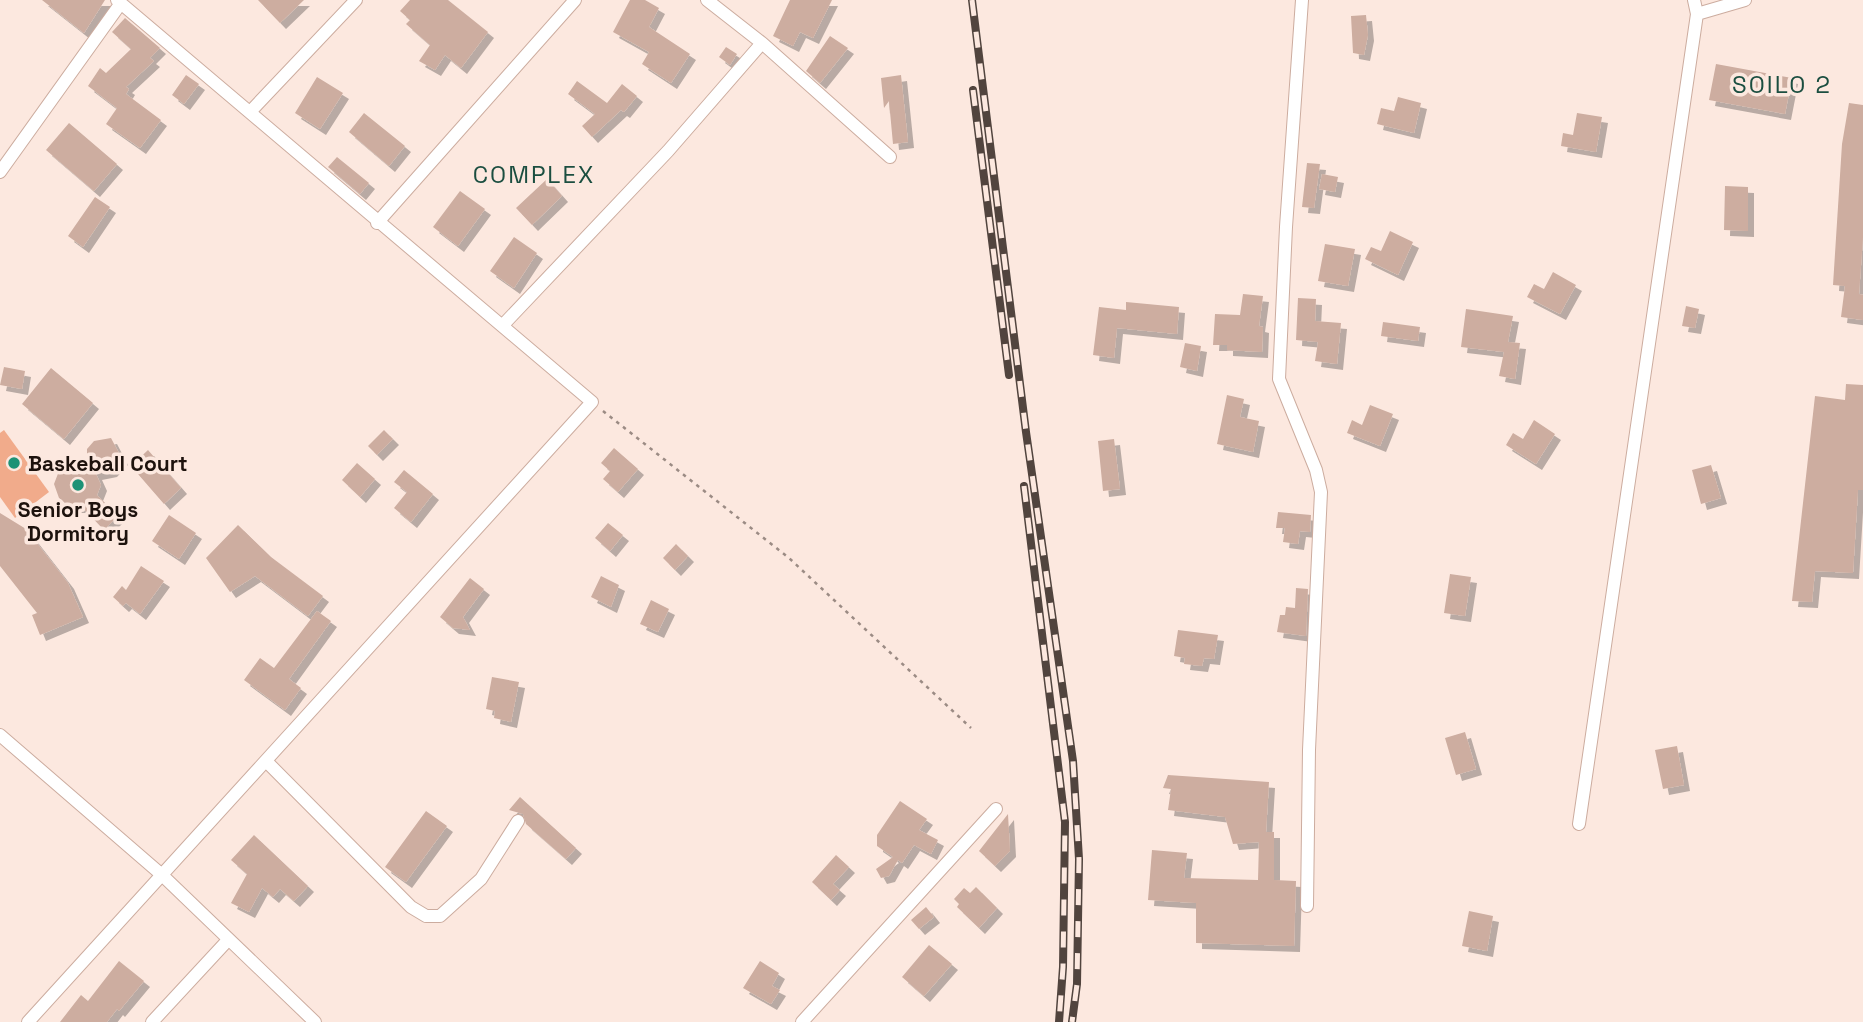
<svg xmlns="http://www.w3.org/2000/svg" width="1863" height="1022" font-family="'Space Grotesk',sans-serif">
  <defs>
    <filter id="shadow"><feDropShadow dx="6" dy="6" stdDeviation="0" flood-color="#0004"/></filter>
  </defs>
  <rect width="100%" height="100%" fill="#fce8df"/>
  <path fill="#f1ab8b" d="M4,430L49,492L15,518L0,497V433Z"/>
  <path fill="#cdada0" filter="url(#shadow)" d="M42,0H105L84,33Z
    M258,0H304L280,23Z
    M410,0H448L488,32L461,68L445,55L435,70L419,61L430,45L406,24L410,20L400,11Z
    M630,0H645L659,8L649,27L690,54L671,83L642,64L649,52L613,32Z
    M790,0H832L813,38L800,32L793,46L773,36Z
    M1366,15L1368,35L1364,55L1353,53L1351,16Z
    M125,18L160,48L150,58L154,61L126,87L129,89L126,94L161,120L140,148L106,124L117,108L88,86L100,68L106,73L131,49L112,32Z
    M830,36L848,48L820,83L806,71Z
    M726,47L737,54L730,65L719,57Z
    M1716,64L1792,78L1785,114L1709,100Z
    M186,75L199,84L184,104L172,95Z
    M901,75L908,142L893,144L889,101L884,108L881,78Z
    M317,77L343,93L320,129L295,113Z
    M577,81L607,103L622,84L637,96L624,112L621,110L592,137L582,126L595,114L568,94Z
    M1398,97L1421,103L1414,133L1377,124L1381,108L1394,111Z
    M1849,103L1863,105V237L1859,294L1863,295V320L1841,317L1845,286L1833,285L1842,144Z
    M364,113L405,146L389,166L349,132Z
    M1577,113L1602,117L1596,152L1561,146L1563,133L1573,135Z
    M69,123L117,164L94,191L46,150Z
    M337,157L369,183L360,194L328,167Z
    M1307,163L1320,164L1314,208L1302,207Z
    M1322,174L1338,177L1335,192L1319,189Z
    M547,179L562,196L532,225L516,208Z
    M1725,186L1748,187V231L1724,230Z
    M460,191L485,209L458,246L433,227Z
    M95,197L110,207L83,247L68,236Z
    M1390,231L1413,242L1398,275L1365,259L1371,247L1381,251Z
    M514,237L537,253L514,288L490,271Z
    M1325,244L1355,249L1348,286L1318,281Z
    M1553,272L1576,285L1560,314L1527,297L1534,284L1544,289Z
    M1243,294L1263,296L1259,326L1263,327L1262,352L1227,350V345H1213L1215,314L1240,315Z
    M1298,298L1316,299L1315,321L1341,323L1337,364L1315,361L1318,342L1296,340Z
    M1126,302L1179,307L1177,334L1117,328L1114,358L1093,355L1099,307L1126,310Z
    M1686,306L1699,309L1695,328L1682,326Z
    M1466,309L1513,316L1508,342L1520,343L1515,379L1499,376L1504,352L1461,347Z
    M1383,322L1420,327L1418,341L1381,336Z
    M1185,343L1201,346L1197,371L1180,367Z
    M4,367L25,371L22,389L0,385Z
    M51,368L93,403L64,439L22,404Z
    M1846,384L1863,385V490H1858L1853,573L1815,571L1812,602L1792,601L1815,396L1845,400Z
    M1227,395L1244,399L1240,417L1259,421L1253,452L1217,444Z
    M1370,405L1393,414L1380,446L1347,433L1352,420L1362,425Z
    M1534,420L1555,434L1536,464L1506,445L1513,433L1523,439Z
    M384,430L393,439L377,455L368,446Z
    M111,438L122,459L111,471L96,474L101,485L97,495L118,516L104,530L82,507H70L59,498L54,484L59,471L71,463L87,464V449L94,441Z
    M1114,439L1120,489L1103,491L1098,441Z
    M614,448L638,469L618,492L603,479L610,471L601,463Z
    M148,450L181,488L164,504L131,466Z
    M357,463L375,479L360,497L342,480Z
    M1711,465L1721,498L1701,504L1692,470Z
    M404,470L433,494L411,522L394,508L407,492L394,482Z
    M1278,512L1311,515L1310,532L1300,531L1298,544L1283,542L1285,528H1276Z
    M0,513L26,529L68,583L83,617L40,635L32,615L37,613L0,566Z
    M169,515L196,533L179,559L152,541Z
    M608,523L623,535L610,551L595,538Z
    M238,525L271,557L323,596L308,616L255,576L230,592L206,558Z
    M676,544L688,556L675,570L663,558Z
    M141,566L164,581L140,614L126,603L123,606L113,597L122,586L126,590Z
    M1450,574L1471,577L1465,616L1444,613Z
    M601,576L619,585L611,607L591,597Z
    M470,578L484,589L463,617L470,630L453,628L440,617Z
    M1296,588L1308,589L1306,636L1277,632L1280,615H1285L1286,607L1295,608Z
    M651,600L669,609L658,632L640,624Z
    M317,611L331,621L289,679L301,688L285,710L244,680L260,658L274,668Z
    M1178,630L1218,635L1214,659L1204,658L1202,666L1184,664L1185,658L1174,656Z
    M492,677L519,682L511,722L494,718L495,711L486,709Z
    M1465,732L1476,769L1456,775L1445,738Z
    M1677,746L1684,785L1663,789L1655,750Z
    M1168,775L1269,782L1266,832H1274V880L1296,881L1294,946L1196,943V903L1148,900L1152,850L1187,853L1184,878L1258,880L1259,842L1233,844L1225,817L1168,810L1171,789L1163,788Z
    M520,797L576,848L566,859L526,824L523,814L509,810Z
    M900,801L927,819L919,830L938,840L931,854L914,845L902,863L898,860L889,876L881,878L876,869L893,857L877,846V835Z
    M426,811L447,826L406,882L385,867Z
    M1008,814L1010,851L995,866L979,851Z
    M254,835L308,886L294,901L280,889L273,897L262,888L249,912L231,903L247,874L231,860Z
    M836,855L849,867L833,884L840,890L831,900L812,882Z
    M976,887L997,908L979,928L957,907L959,904L954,899L964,888L970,893Z
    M926,907L934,917L919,929L911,920Z
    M1469,911L1493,916L1487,951L1462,946Z
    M929,945L952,964L924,996L902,977Z
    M119,961L144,981L119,1011L117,1009L107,1022H60L81,995L88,1001Z
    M760,961L779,973L772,986L780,990L771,1004L743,988Z"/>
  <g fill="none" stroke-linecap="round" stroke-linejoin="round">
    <g stroke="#ccac9f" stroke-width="14">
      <path id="street" d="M707,0L762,43L890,157
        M1302,0L1286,227L1279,379L1316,470L1321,492L1309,750L1307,906
        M1697,14L1745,0
        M250,112L356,0
        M0,172L121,3
        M377,223L575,0
        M502,326L668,151L762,43
        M0,735L162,875L315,1022
        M266,761L411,907L426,916H440L481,879L518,821
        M1579,824L1697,14L1694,0
        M28,1022L592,402L117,0
        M152,1022L228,940
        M802,1022L996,809"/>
    </g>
    <path stroke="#9b8b84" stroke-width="2.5" stroke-dasharray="3.5 5" stroke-linecap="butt" d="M603,411L789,558L971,728"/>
    <use href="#street" stroke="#fff" stroke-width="12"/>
    <g stroke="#51443e" stroke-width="8">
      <path id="rail" d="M972,0L1026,432L1073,761L1079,859L1077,984L1072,1022
        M973,90L1009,375
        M1024,486L1065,822L1063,967L1059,1022"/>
    </g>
    <use href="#rail" stroke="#fce8df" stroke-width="5" stroke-dasharray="16" stroke-linecap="butt"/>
  </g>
  <g fill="#1d9276" stroke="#fce8df" stroke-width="2.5">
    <circle cx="14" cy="463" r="7"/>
    <circle cx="78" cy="485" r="7"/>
  </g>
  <g text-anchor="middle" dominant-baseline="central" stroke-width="7" stroke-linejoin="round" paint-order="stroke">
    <g font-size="21" font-weight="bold" fill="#1d120d" stroke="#fce8df" text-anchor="start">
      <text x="28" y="463">Baskeball Court</text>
      <text x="78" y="509" text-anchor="middle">Senior Boys<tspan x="78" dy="24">Dormitory</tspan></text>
    </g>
    <g font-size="24" letter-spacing="2" fill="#1b4e40" stroke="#fce8df">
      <text x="1782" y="84">SOILO 2</text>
      <text x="534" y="174">COMPLEX</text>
    </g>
  </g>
</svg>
